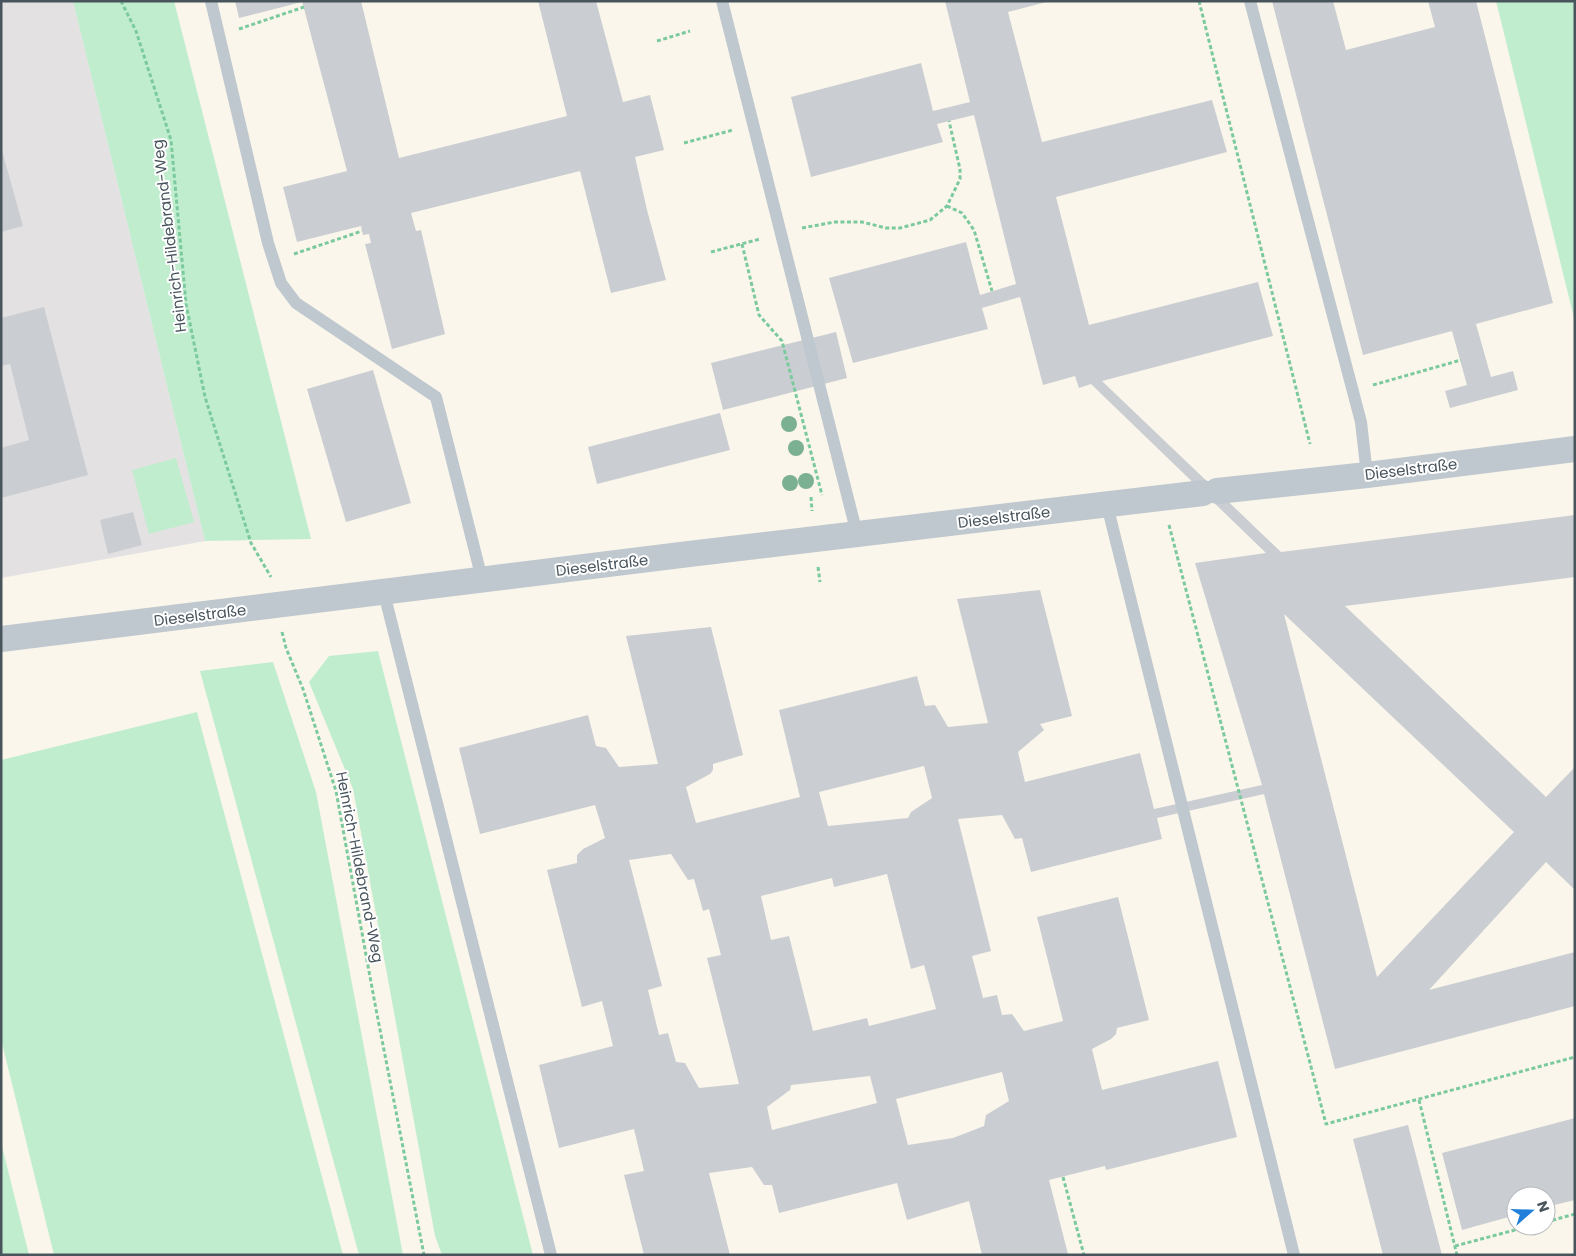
<svg xmlns="http://www.w3.org/2000/svg" width="1576" height="1256" font-family="Poppins,sans-serif">
  <rect width="100%" height="100%" fill="#f2f0f0"/>
  <path fill="#fbf6eb" fill-rule="evenodd" d="M174,1H1575V1255H1V578L205,541L311,539ZM1516,1196H1546V1226H1516Z"/>
  <path fill="#e3e1e2" d="M1,1H73L205,541L1,578Z"/>
  <path fill="#c1edcf" d="M73,1H174L311,539L205,541Z
    M1496,1H1575V322Z
    M176,458L194,522L149,534L132,470Z
    M378,651L533,1255H442L435,1236L353,789L309,682L329,656Z
    M273,662L316,792L403,1255H359L200,671Z
    M197,712L343,1255H54L1,1039V760Z
    M1,1142L29,1255H1Z"/>
  <path fill="#caced2" fill-rule="evenodd" d="M235,1H302V2L239,18Z
    M302,1H361L399,158L567,116L538,1H596L623,102L650,95L664,150L635,157L647,210L666,280L611,293L580,171L411,213L416,231L421,230L445,334L392,349L365,244L371,243L369,234L363,235L361,226L297,242L283,187L347,171Z
    M945,1H1050L1008,12L1042,142L1212,100L1227,152L1056,197L1089,325L1258,282L1273,336L1102,381L1281,552L1575,515V577L1345,606L1546,797L1575,767V890L1546,862L1429,990L1575,952V1006L1335,1069L1264,794L1157,818L1162,839L1031,872L1022,838L1015,839L1002,815L958,819L991,951L972,956L983,998L997,995L1002,1015L1012,1014L1024,1031L1063,1021L1037,917L1118,897L1149,1020L1117,1028L1116,1034L1111,1039L1092,1049L1102,1090L1218,1061L1237,1137L1106,1170L1105,1166L1049,1180L1068,1254L982,1255L969,1201L907,1220L897,1183L779,1213L772,1185H764L752,1167L709,1173L730,1255H644L624,1175L644,1171L634,1129L559,1148L539,1065L613,1046L602,1001L582,1007L547,870L577,863V855L583,849L605,838L595,805L480,834L459,748L588,715L596,746L606,748L619,767L658,764L626,636L711,627L743,755L713,764V770L710,774L686,787L696,823L800,797L779,710L917,676L925,706L935,705L948,727L988,723L957,599L1040,590L1072,716L1040,724L1044,730L1018,752L1025,782L1140,753L1154,809L1262,785L1195,563L1266,553L1091,384L1079,388L1075,376L1043,385L1020,297L982,308L988,329L853,363L829,278L966,242L980,295L1016,284L974,115L937,124L943,142L811,177L791,97L921,63L933,111L970,102ZM1284,614L1514,832L1377,977ZM924,766L932,798L911,812L908,818L828,826L819,792ZM671,854L688,880L694,879L703,911L709,909L721,955L707,958L739,1084L699,1088L685,1063L676,1062L668,1033L659,1035L648,990L662,986L629,860ZM887,874L911,969L924,965L936,1009L869,1026L867,1018L813,1031L789,936L771,940L761,896L832,878L834,887ZM1002,1072L1009,1101L986,1115L984,1126L953,1138L908,1145L896,1099ZM870,1076L877,1103L772,1130L767,1107L790,1090L791,1085Z
    M1272,1H1333L1346,50L1435,27L1428,1H1476L1553,303L1476,324L1491,377L1513,371L1518,390L1450,408L1445,391L1467,385L1452,331L1363,355Z
    M1,147L23,226L1,232Z
    M44,307L88,475L1,498V448L29,440L10,364L1,366V318Z
    M836,332L847,378L723,410L711,363Z
    M373,370L411,503L346,522L307,389Z
    M720,413L730,450L597,484L588,447Z
    M133,512L142,545L108,554L100,520Z
    M1575,1118V1200L1546,1207V1196H1516V1215L1462,1230L1442,1153Z
    M1408,1125L1442,1255H1383L1353,1139Z"/>
  <g fill="none" stroke-linecap="round" stroke-linejoin="round">
    <path stroke="#7bca9d" stroke-width="3" stroke-dasharray="4 2.5" stroke-linecap="butt" d="M121,1L136,31L171,140L186,304L205,397L251,543L271,577
      M1199,1L1310,444
      M239,29L304,7
      M657,41L690,31
      M684,143L733,130
      M947,206L962,213L974,230L992,291
      M802,228L835,222H862L886,228H900L930,220L947,206L960,179V169L949,121
      M742,244L759,315L782,341L822,495
      M711,252L760,239
      M294,254L362,231
      M1373,385L1461,360
      M811,497L812,511
      M1169,525L1326,1124L1575,1057
      M818,567L820,582
      M282,632L286,648L303,689L336,791L375,1004L424,1255
      M1419,1100L1457,1255
      M1063,1177L1084,1255
      M1546,1222L1575,1214
      M1455,1246L1530,1226"/>
    <path stroke="#bfc8ce" stroke-width="12" d="M211,1L268,243L281,283L296,303L436,397L482,579
      M722,1L857,534
      M1250,1L1361,422L1367,475
      M1107,505L1294,1255
      M384,593L551,1255"/>
    <path stroke="#bfc8ce" stroke-width="26" d="M1217,491L1367,475L1575,449
      M1,639L689,554L1203,493"/>
  </g>
  <g fill="#7cb092">
    <circle cx="789" cy="424" r="8"/>
    <circle cx="796" cy="448" r="8"/>
    <circle cx="806" cy="481" r="8"/>
    <circle cx="790" cy="483" r="8"/>
  </g>
  <g text-anchor="middle" dominant-baseline="central" stroke-width="4" stroke-linejoin="round" paint-order="stroke">
    <g font-size="15" fill="#49555d" stroke="#fff">
      <text transform="translate(169 236) rotate(-97)">Heinrich-Hildebrand-Weg</text>
      <text transform="translate(1411 469) rotate(-7)">Dieselstraße</text>
      <text transform="translate(1004 517) rotate(-7)">Dieselstraße</text>
      <text transform="translate(602 565) rotate(-7)">Dieselstraße</text>
      <text transform="translate(200 615) rotate(-7)">Dieselstraße</text>
      <text transform="translate(360 867) rotate(79)">Heinrich-Hildebrand-Weg</text>
    </g>
  </g>
  <rect width="1576" height="1256" fill="none" stroke="#49555d" stroke-width="5"/>
  <g transform="translate(1531 1211) rotate(70)"><circle r="24" fill="#ffffff" stroke="#b6bbbe"/>
  <path d="M0-4L9 19L0 12L-9 19Z" fill="#2280da"/>
  <text y="-8" font-size="14" font-weight="bold" text-anchor="middle" fill="#49555d">N</text>
  </g>
</svg>
